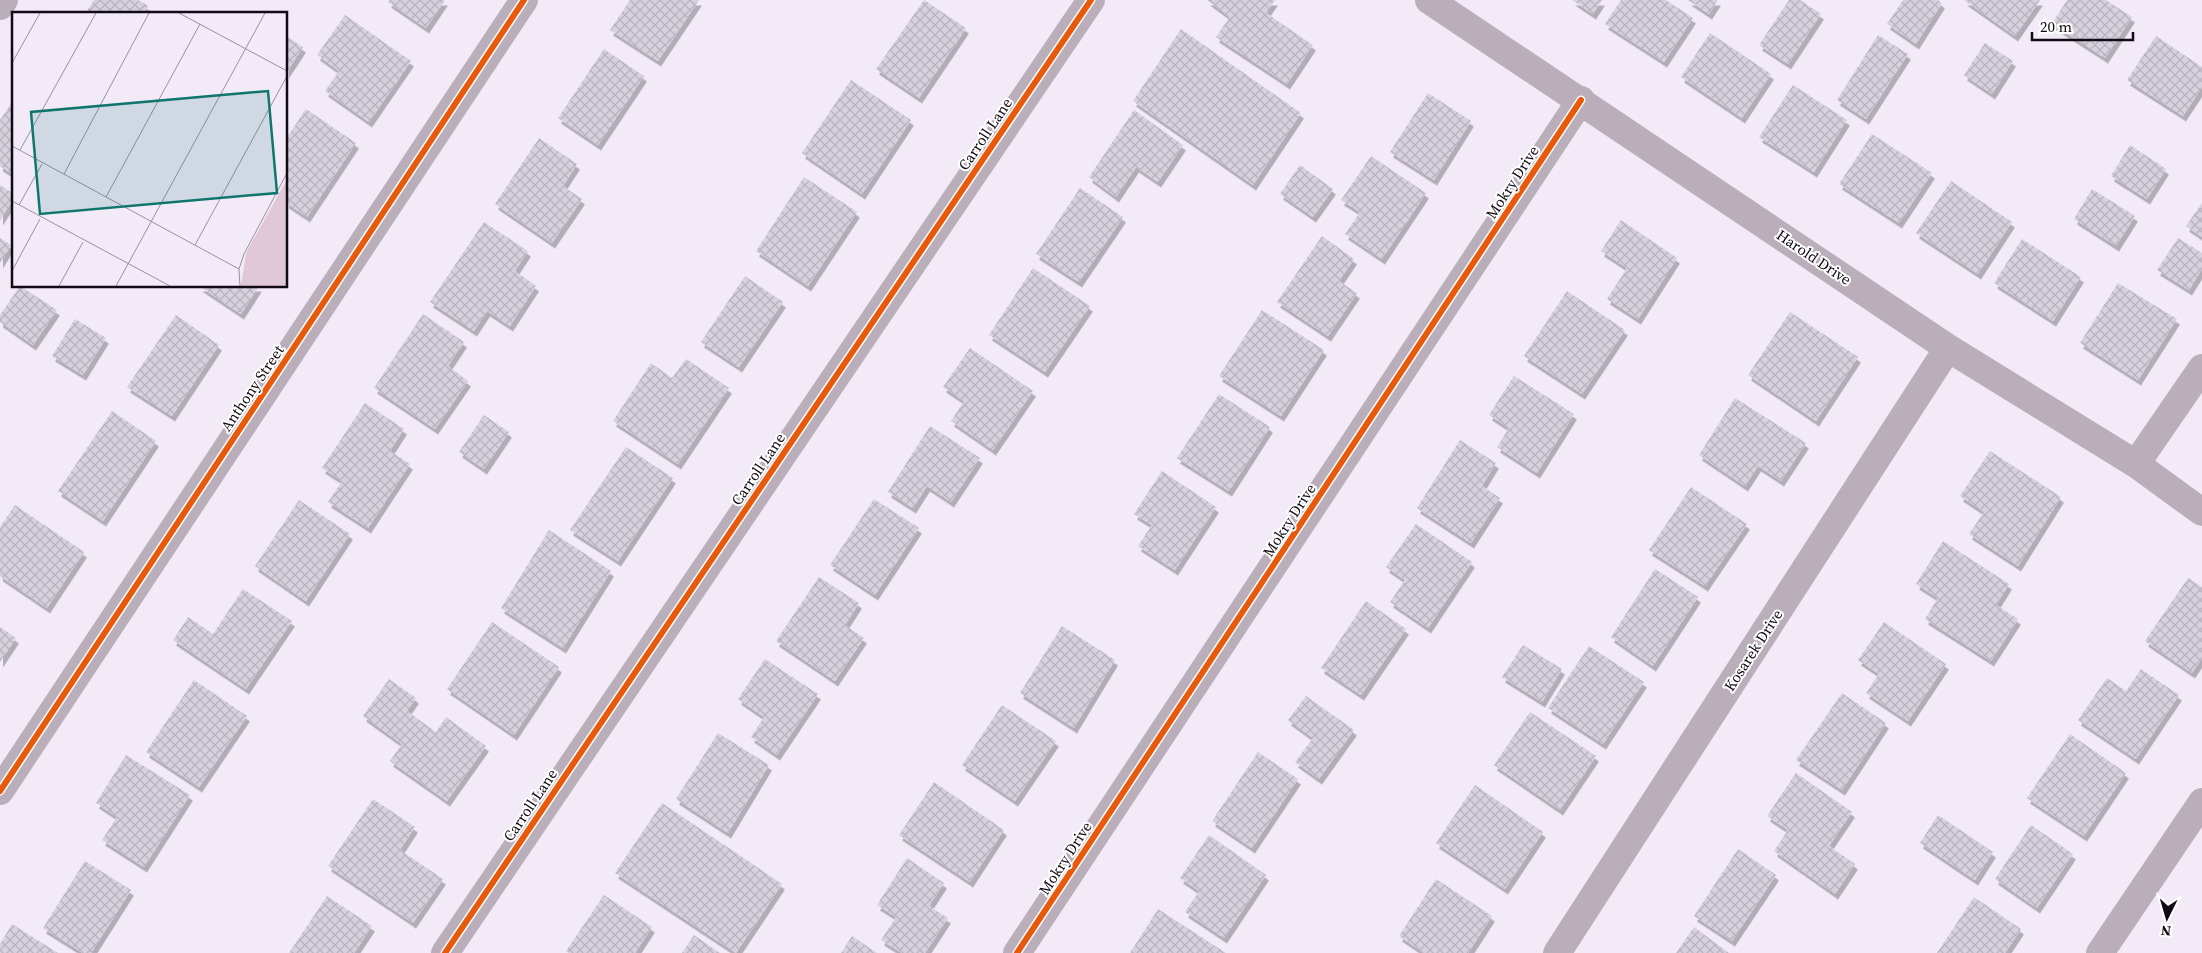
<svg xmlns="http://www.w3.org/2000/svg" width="2202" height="953" font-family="'Source Serif 4',serif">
  <defs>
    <pattern id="building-cross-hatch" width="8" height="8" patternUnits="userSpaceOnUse" patternTransform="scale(1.25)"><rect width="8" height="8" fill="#d6d1dd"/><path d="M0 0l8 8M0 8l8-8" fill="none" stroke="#b7b2bd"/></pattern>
    <filter id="shadow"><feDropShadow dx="3" dy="5.5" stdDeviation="0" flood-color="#0004"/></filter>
  </defs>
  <rect width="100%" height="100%" fill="#f3eaf8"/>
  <path fill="url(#building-cross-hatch)" filter="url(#shadow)" d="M94,0H138L148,6L143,14H85Z
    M390,0H445L426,28L388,2Z
    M630,0H699L658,61L610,30Z
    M924,0L966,28L919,98L876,69Z
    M1207,0H1275L1266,13L1313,45L1287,84L1216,37L1230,17Z
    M1572,0H1602L1593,14Z
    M1621,0H1666L1693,18L1664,62L1605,24Z
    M1688,0H1718L1709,14Z
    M1789,0H1800L1821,14L1788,64L1759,45Z
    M1903,0H1938L1942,3L1916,44L1887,24Z
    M1964,0H2040L2015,36Z
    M2067,0H2106L2132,17L2105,58L2052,24Z
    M345,15L411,61L369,122L325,91L339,71L317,55Z
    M1181,29L1301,113L1253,185L1133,101Z
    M1710,33L1771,74L1742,118L1681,77Z
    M1878,35L1908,54L1866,119L1837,100Z
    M286,36L303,47L286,73Z
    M2156,36L2202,67V87L2183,116L2127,80Z
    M1985,43L2013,61L1992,94L1964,75Z
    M604,49L644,76L598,145L558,118Z
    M851,80L911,120L862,194L802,153Z
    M1793,85L1847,120L1814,172L1759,137Z
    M1428,93L1471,121L1434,180L1390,152Z
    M14,99V175L0,166V120Z
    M306,109L356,143L307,217L286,203V139Z
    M1134,110L1183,145L1158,182L1136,167L1116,197L1089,177Z
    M1872,134L1932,173L1899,223L1839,184Z
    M539,138L577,164L563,186L582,199L552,243L495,204Z
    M2130,145L2166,169L2147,199L2111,176Z
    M1371,156L1426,193L1382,259L1345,234L1360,212L1341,200Z
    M1300,165L1333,189L1313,217L1280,194Z
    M804,177L857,212L808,286L756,251Z
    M1951,181L2012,222L1978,274L1916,233Z
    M0,185L14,194V198L0,220Z
    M1080,188L1123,217L1079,282L1036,254Z
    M2092,189L2135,216L2116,246L2074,219Z
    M2202,203V237L2186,226Z
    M1621,220L1677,258L1638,319L1607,299L1627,268L1601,251Z
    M484,222L528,251L515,271L536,286L510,326L487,311L474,331L430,302Z
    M1322,236L1354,259L1339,281L1357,293L1328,336L1277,302Z
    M0,238L11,245L0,263Z
    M2178,238L2202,253V269L2189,290L2157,270Z
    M2022,239L2081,277L2053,321L1994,283Z
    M1033,268L1090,306L1045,372L989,335Z
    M745,276L783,302L739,367L701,342Z
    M2118,283L2177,319L2138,380L2080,343Z
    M20,286L57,310L33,345L0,322V315Z
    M199,286H259L241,314Z
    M1567,291L1625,330L1582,394L1524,356Z
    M1262,310L1324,350L1281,416L1219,376Z
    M1790,312L1858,357L1816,421L1748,375Z
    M423,314L464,342L448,366L468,381L435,429L374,388Z
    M176,315L219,345L172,416L127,387Z
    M75,319L106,338L83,375L52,356Z
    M970,348L1033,391L993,450L951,421L964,401L943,387Z
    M686,359L729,388L678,464L613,421L651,363L672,378Z
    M1514,376L1574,414L1537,473L1497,447L1509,428L1489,415Z
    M1219,394L1270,427L1229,491L1177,458Z
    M1735,398L1806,443L1781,481L1758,466L1745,486L1699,455Z
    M365,403L404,429L390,451L410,464L368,528L328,502L342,481L322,468Z
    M112,411L156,441L103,521L58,491Z
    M484,415L509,432L484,469L459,452Z
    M930,426L980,458L951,502L927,486L913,508L888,492Z
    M1460,440L1496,463L1482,486L1500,498L1471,543L1417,508Z
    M626,447L673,478L618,561L570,530Z
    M1990,451L2061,497L2018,566L1969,534L1984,512L1960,496Z
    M1162,471L1216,507L1175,570L1138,546L1152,525L1134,514Z
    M1691,487L1747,524L1705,586L1649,550Z
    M874,499L919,528L875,595L830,565Z
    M299,500L350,534L306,601L255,566Z
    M15,505L84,552L47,608L0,576V527Z
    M1416,524L1472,562L1428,628L1390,602L1405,580L1386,567Z
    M549,530L611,571L563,648L501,608Z
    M1943,541L2009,584L1996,605L2018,619L1991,661L1925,619L1938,598L1916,584Z
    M1655,569L1698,597L1653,666L1611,637Z
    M819,577L859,603L845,625L864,638L835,681L776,641Z
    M2188,578L2202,587V658L2192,673L2145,641Z
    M243,589L292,621L246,689L173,640L188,617L213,634Z
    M1366,601L1406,629L1361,695L1321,668Z
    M492,622L559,667L514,735L447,689Z
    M1884,622L1946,664L1908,721L1866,693L1879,674L1858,660Z
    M1062,626L1115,660L1074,728L1020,693Z
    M0,627L16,638L0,662Z
    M1523,645L1562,669L1542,702L1502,677Z
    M1589,646L1644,682L1603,744L1548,708Z
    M765,659L818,694L777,755L751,737L764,717L738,699Z
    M2141,669L2179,695L2136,759L2078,720L2107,678L2126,691Z
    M389,679L416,698L407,711L436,732L446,717L486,746L447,801L390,761L402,744L363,716Z
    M194,680L247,716L199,787L146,752Z
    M1842,693L1886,723L1842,790L1796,760Z
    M1306,696L1354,730L1319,779L1295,762L1313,738L1288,720Z
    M1002,705L1056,741L1015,801L962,765Z
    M1530,712L1596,756L1560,810L1494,765Z
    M718,733L769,765L728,833L676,799Z
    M2070,734L2126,773L2084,836L2027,798Z
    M1258,752L1298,779L1252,848L1212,821Z
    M126,755L190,795L144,867L102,840L117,817L96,803Z
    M1796,773L1852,812L1829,846L1855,864L1835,894L1774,851L1788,830L1767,816Z
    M934,782L1004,830L970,882L899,835Z
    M1475,785L1543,832L1505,889L1436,843Z
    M373,799L415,827L400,850L443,879L413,923L328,866Z
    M662,803L782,884L736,953L615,873Z
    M1938,815L1993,852L1975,880L1920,843Z
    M2031,825L2073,854L2037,908L1995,879Z
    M1209,835L1266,875L1224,938L1185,912L1199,891L1180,878Z
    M1738,849L1776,875L1732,941L1694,916Z
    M907,858L944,883L929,906L948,918L925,953H902L881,940L896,917L877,905Z
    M85,861L131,890L91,953H83L43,928Z
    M1436,879L1492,916L1468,953H1424L1399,936Z
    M604,895L652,927L635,953H569L566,951Z
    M327,896L372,926L354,953H289Z
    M1974,897L2021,929L2005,953H1937Z
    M1158,909L1226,953H1130Z
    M12,924L58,953H0V944Z
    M1694,927L1729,953H1676Z
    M694,935L720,953H682Z
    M852,936L877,953H841Z"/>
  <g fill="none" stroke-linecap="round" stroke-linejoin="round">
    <path stroke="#b9aeb9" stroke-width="28" d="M1429,0L1948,348L2136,464L2202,512
      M0,6L4,0
      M2136,464L2202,368
      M0,791L524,0
      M1017,953L1581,100
      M1557,953L1948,348
      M2100,953L2202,802"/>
    <path stroke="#b9aeb9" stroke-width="28" d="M445,953L1091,0"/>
    <g stroke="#fff" stroke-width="9">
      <path id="cycleway" d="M0,791L524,0
        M445,953L1091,0
        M1017,953L1581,100"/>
    </g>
    <use href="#cycleway" stroke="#e8590c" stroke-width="6"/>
  </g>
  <g text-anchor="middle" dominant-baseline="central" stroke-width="4" stroke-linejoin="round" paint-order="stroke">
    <g font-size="15" fill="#110a14" stroke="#fff">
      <text transform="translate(985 134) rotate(-56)">Carroll Lane</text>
      <text transform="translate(1512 182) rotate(-57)">Mokry Drive</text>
      <text transform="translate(1814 257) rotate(34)">Harold Drive</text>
      <text transform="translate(252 388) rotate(-56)">Anthony Street</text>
      <text transform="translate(758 469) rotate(-56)">Carroll Lane</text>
      <text transform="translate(1289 520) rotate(-57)">Mokry Drive</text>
      <text transform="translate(1753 650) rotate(-57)">Kosarek Drive</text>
      <text transform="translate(530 805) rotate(-56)">Carroll Lane</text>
      <text transform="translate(1065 858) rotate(-57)">Mokry Drive</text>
    </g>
  </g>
  <g transform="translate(12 12)">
    <rect width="275" height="275" fill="#f3eaf8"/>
    <path d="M275,167V274H229L234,241Z" fill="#e0c8d6"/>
    <path fill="none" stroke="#99909d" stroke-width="1" d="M167,1L275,59M0,51L28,1M0,134L227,257M8,138L84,1M52,162L137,1M94,185L188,12M0,189L158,274M7,193L30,152M183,233L275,64M0,259L28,207M47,274L71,230M104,274L253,1M228,274L227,257L232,242L275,161"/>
    <path fill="#0f766e" fill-opacity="0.15" stroke="#0f766e" stroke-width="2.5" d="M256,79L265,181L28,202L19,100Z"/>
    <rect width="275" height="275" fill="none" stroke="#110a14" stroke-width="2.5"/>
  </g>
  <g transform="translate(2167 918) rotate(185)" stroke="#ffffff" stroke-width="4" paint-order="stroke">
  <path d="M0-4L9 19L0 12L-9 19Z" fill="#110a14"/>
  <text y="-8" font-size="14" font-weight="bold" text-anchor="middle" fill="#110a14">N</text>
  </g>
  <path d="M2032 32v8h101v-8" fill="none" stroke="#110a14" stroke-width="2.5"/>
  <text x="2040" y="32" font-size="15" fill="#110a14" stroke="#ffffff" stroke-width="4" paint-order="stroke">20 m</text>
</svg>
